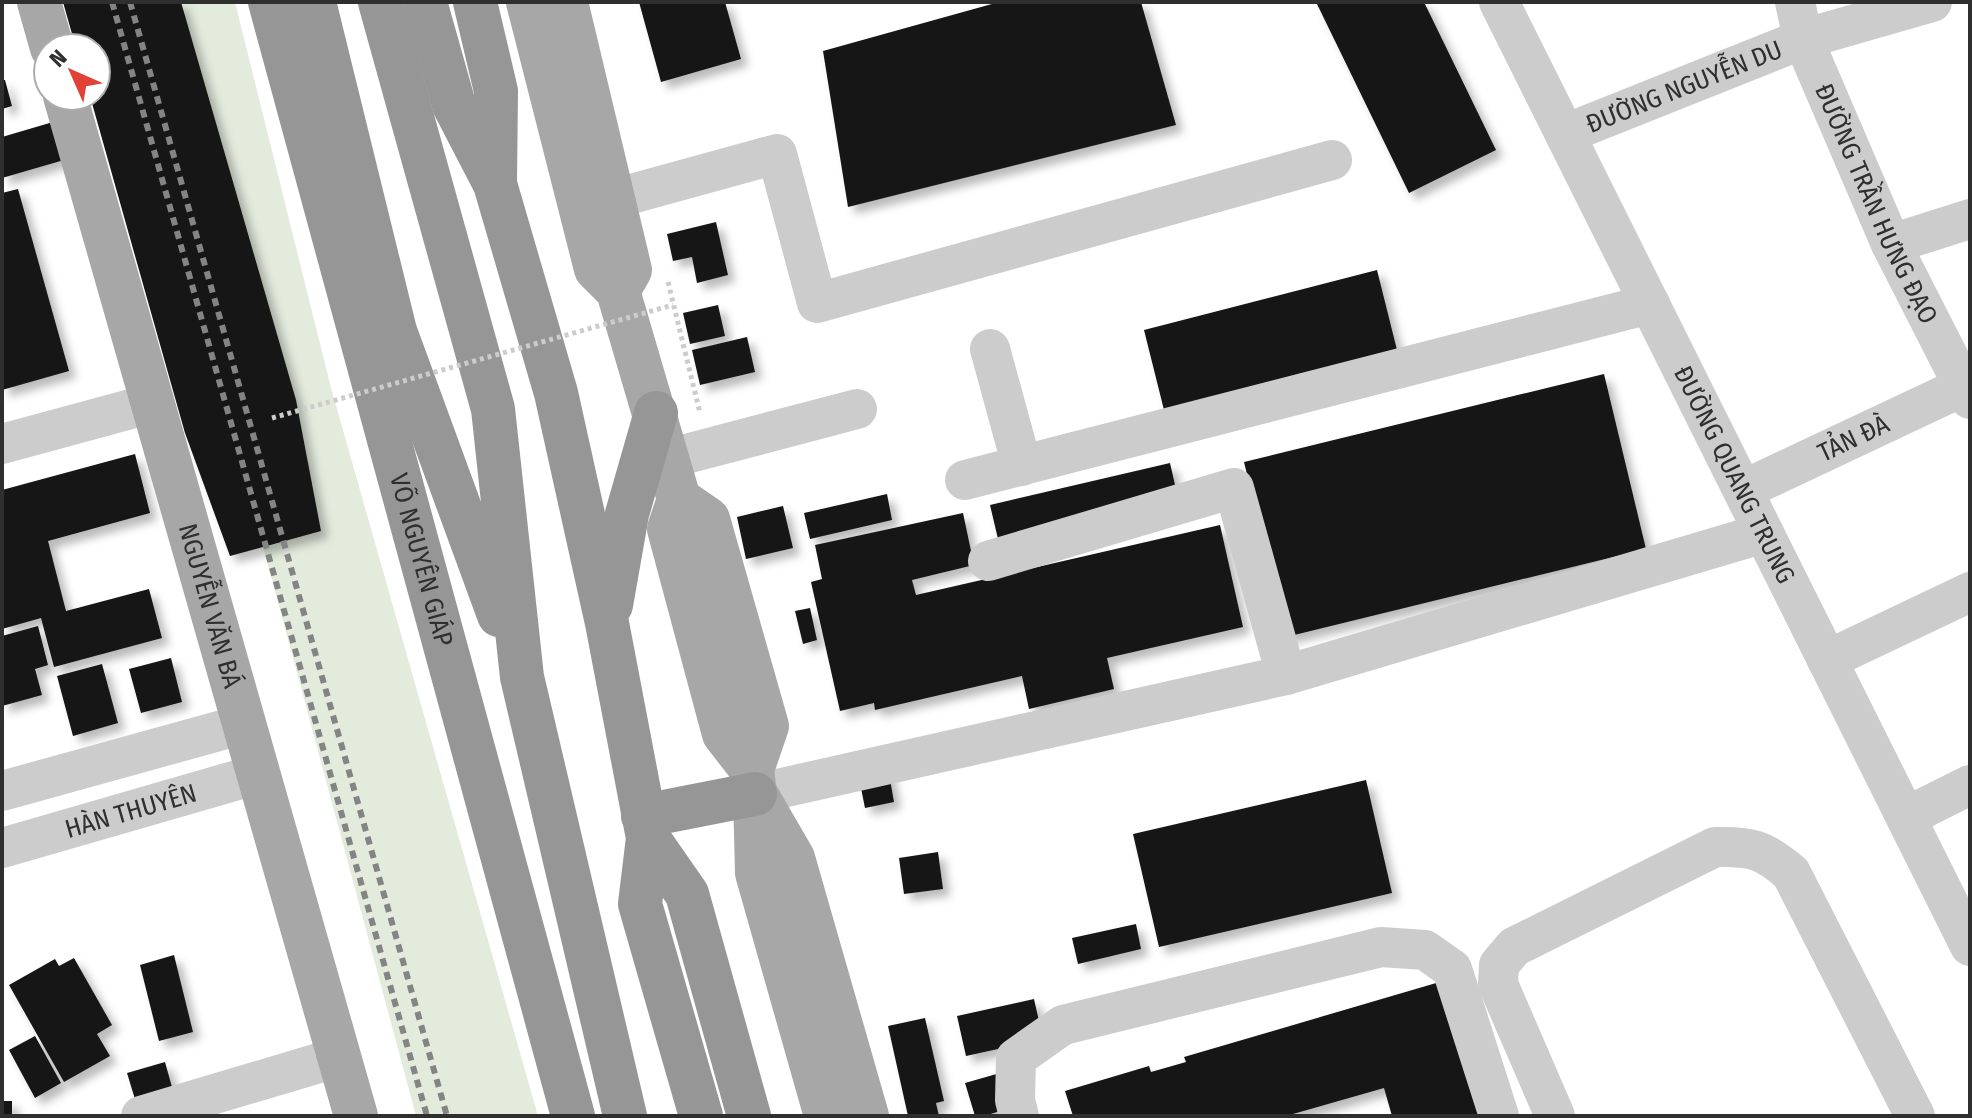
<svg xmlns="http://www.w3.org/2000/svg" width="1972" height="1118" font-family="'Fira Sans Condensed',sans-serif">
  <defs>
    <filter id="shadow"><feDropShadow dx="7" dy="7" stdDeviation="4" flood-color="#0004"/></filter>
  </defs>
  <rect width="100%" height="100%" fill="#fff"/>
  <path fill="#e3ebdd" d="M117,2H235L331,388L538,1116H416Z"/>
  <path fill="#161616" filter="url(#shadow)" d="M63,2H181L296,400L321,531L230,556L185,433L90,96H96V48H76Z
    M639,2H725L741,59L661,82Z
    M999,2H1141L1176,125L848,207L823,51Z
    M1316,2H1424L1496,150L1409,193Z
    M2,80H5L12,106L2,109Z
    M53,122L64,160L2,178V137Z
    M18,189L69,371L2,390V193Z
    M716,222L728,275L697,283L692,257L673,261L667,234Z
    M1377,270L1401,366L1168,426L1144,330Z
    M718,305L725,336L690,344L683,313Z
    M747,337L755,372L700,385L692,350Z
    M1604,374L1646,549L1286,637L1244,462Z
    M135,454L150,513L48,541L66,611L149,589L162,638L54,667L41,618L2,629V490Z
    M1170,463L1178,498L998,539L990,505Z
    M887,494L892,520L810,539L804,513Z
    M783,506L793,548L746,559L737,517Z
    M963,513L974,565L912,580L916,595L1220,525L1243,627L1107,658L1114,689L1029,709L1022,676L875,710L874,703L840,711L811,582L822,579L815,545Z
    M810,608L817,640L803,644L795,611Z
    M38,626L48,665L35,669L42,695L2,706V636Z
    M171,658L182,702L141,713L129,669Z
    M102,664L118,723L73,736L57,676Z
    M888,768L894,802L865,808L858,773Z
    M1366,780L1392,893L1159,947L1133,834Z
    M938,852L943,889L904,894L899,858Z
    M1136,924L1141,949L1078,964L1072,938Z
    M174,955L193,1032L159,1041L140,965Z
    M74,958L112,1025L97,1034L110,1056L64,1082L9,985L55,959L59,966Z
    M1443,981L1482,1116H1392L1384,1088L1286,1116H1073L1065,1091L1149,1066L1151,1072L1186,1062L1184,1057Z
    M1034,999L1043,1039L966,1056L957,1016Z
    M925,1018L944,1101L936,1103L939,1116H908L888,1026Z
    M35,1036L61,1083L35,1098L9,1050Z
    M165,1062L175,1098L138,1109L127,1073Z
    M1000,1073L1010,1108L984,1116H975L965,1083Z
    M2,1101H12V1116H2Z"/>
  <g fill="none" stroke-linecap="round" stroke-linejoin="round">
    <path stroke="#ccc" stroke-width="5" stroke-dasharray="4 4" stroke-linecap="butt" d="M668,282L700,413"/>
    <g stroke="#ccc" stroke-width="40">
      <path id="s1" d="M1499,2L1970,946"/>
      <path id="s2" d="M1795,2L1803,39L1891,244L1970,399"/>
      <path id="s3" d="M1565,134L1803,39L1932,2"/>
      <path d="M613,199L777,154L817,303L1332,160"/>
      <path d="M1891,244L1970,219"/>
      <path d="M990,349L1022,466"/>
      <path d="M2,444L153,403"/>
      <path d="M667,459L857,409"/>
      <path d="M965,480L1650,304"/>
      <path id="s4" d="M1743,490L1964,386L1970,387"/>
      <path d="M988,561L1234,488L1286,675"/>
      <path d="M1827,660L1970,592"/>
      <path d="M2,791L244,724"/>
      <path d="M755,794L1286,675L1764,533"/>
      <path d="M1906,817L1970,785"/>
      <path id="s5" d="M2,848L258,774"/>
      <path d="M141,1116L339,1057"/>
      <path d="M1019,1116L1015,1100L1016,1058L1063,1025L1381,947L1425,950L1452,969L1499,1116"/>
      <path d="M1555,1116L1498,984L1499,965L1514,947L1715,847C1751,846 1763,849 1791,873L1915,1116"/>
    </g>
    <g stroke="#a7a7a7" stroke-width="44">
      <path d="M39,2L52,48"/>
      <path d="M528,2L596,269L618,291L679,499L669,529L724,734L752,770"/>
      <path d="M566,2L630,270L618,291"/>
      <path id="s6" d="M65,96L356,1116"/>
      <path d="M679,499L708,519L767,726L752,770L755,794L757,873L826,1116"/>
      <path d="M757,796L793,858L867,1116"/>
    </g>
    <g stroke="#969696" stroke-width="44">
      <path id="s7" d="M270,2L573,1116"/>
      <path d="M314,2L395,331L499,615"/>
      <path d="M380,2L493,409L522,677L625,1116"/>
      <path d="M425,2L454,105L495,184L556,393L607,623L648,838L640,904L701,1116"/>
      <path d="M475,2L496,91L495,181"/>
      <path d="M611,605L627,514L656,413"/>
      <path d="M643,816L755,794"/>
      <path d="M648,838L687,894L749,1116"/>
    </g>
    <path stroke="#848484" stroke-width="6" stroke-dasharray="8 6" stroke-linecap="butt" d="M112,2L427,1116
      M130,2L447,1116"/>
    <path stroke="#ccc" stroke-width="5" stroke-dasharray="4 4" stroke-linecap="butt" d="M272,418L673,305"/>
  </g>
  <g text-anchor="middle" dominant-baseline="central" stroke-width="8" stroke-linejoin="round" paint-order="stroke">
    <g font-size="26" fill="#2f2f2f" stroke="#fff">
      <text stroke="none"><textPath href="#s3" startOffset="128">ĐƯỜNG NGUYỄN DU</textPath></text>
      <text stroke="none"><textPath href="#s2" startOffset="218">ĐƯỜNG TRẦN HƯNG ĐẠO</textPath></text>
      <text stroke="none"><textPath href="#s4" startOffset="122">TẢN ĐÀ</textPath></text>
      <text stroke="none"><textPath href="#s1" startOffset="528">ĐƯỜNG QUANG TRUNG</textPath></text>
      <text stroke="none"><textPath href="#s7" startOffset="578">VÕ NGUYÊN GIÁP</textPath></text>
      <text stroke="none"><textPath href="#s6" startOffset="530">NGUYỄN VĂN BÁ</textPath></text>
      <text stroke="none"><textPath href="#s5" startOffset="134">HÀN THUYÊN</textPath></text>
    </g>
  </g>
  <rect width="1972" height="1118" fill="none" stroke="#2f2f2f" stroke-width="8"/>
  <g transform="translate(72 72) rotate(315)"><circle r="38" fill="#ffffff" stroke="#acacac" stroke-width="2"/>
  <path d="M0-6L14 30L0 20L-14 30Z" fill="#e04236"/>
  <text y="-12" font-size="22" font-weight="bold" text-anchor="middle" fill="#2f2f2f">N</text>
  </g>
</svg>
